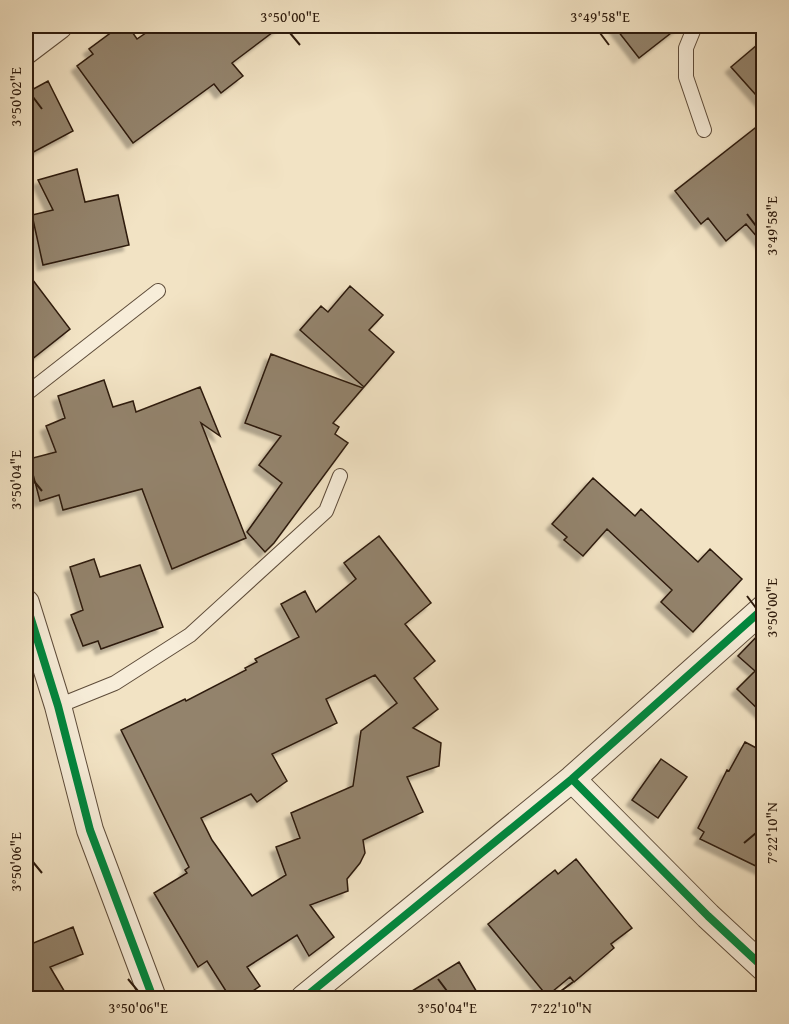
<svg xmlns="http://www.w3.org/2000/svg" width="789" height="1024" font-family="'Gentium Book Plus',serif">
  <defs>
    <filter id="shadow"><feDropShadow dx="-5.5" dy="5.5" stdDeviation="1.5" flood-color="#0004"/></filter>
  </defs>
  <rect width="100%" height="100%" fill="#f2e3c4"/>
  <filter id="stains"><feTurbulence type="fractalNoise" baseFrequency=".00333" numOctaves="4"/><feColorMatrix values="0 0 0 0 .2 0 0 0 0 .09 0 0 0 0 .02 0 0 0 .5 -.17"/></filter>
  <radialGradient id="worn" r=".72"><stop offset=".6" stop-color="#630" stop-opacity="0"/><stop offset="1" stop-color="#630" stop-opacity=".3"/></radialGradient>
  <path fill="#93836c" stroke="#2d1a0c" stroke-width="1.5" fill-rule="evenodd" filter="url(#shadow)" d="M120,26H128L137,39L156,26H281L232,63L243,76L221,93L214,84L133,143L77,66L93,54L89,49Z
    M614,26H680L639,58Z
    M764,39V104L731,67Z
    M48,81L73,131L26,156V93Z
    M764,121V245L746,224L726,241L708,218L701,224L675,191Z
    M77,169L85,202L118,195L129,245L43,265L32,215L53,210L38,180Z
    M26,271L70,329L26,364Z
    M350,286L383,315L369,330L394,352L364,387L300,330L321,306L328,312Z
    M271,354L363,388L333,423L339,427L335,434L348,443L274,543L265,552L247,532L282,483L259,465L281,436L245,423Z
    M104,380L113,407L133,401L136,412L200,387L220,436L201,423L246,538L172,569L142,489L63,510L59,495L40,501L29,459L56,452L46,426L65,418L58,396Z
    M593,478L635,516L641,509L698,562L710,549L742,579L693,632L661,602L672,590L607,529L583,556L564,540L567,537L552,524Z
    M379,536L431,603L405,624L435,661L414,678L438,709L413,728L441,743L439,766L407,777L423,812L363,840L365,853L360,863L347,879L348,891L310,905L334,937L309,956L297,935L247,967L260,986L241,999H231L207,961L198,967L154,893L187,873L185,870L189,867L121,730L185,699L186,701L246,670L245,668L257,662L255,659L299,637L281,604L305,591L316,612L356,579L344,563ZM375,675L397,703L361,731L353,786L291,813L300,838L276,847L286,875L252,896L212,840L201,818L251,794L257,802L287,781L272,754L337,723L326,699Z
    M94,559L100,577L140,565L163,627L101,649L98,641L83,646L71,615L83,610L70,567Z
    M764,629V715L737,689L755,671L738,656Z
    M745,742L764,752V870L700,839L704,832L698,828L727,770L729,771Z
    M661,759L687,777L658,818L632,800Z
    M576,859L632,928L611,944L614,948L574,982L570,977L547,996L488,924L555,870L558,874Z
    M73,927L83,954L50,967L69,999H26V946Z
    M459,962L481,999H399Z"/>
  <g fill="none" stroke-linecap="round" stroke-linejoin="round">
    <g stroke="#5e4c3a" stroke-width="16">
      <path id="service" d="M695,26L686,48V77L704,130
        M26,394L158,291
        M58,706L115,683L190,635L326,511L340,476"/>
    </g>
    <g stroke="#5e4c3a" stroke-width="28">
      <path id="minor" d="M26,51L59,26
        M26,603L58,706L90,830L153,998
        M572,779L708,916L764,968
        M304,998L572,779L764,608"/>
    </g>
    <use href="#service" stroke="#f7edd9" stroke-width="14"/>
    <use href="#minor" stroke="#f7edd9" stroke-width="26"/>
    <g stroke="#f7edd9" stroke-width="11">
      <path id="cycleway" d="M26,603L58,706L90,830L153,998
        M572,779L708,916L764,968
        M304,998L572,779L764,608"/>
    </g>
    <use href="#cycleway" stroke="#00873e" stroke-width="8"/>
  </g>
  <path fill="none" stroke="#2d1a0c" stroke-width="2" d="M290,33L300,45M600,33L609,45M33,97L42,109M747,214L756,226M33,480L42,491M747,596L756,608M744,843L756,833M33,862L42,873M128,979L138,991M438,979L447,991M561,991L573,982"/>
  <rect width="789" height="1024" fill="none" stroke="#f2e3c4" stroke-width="66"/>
  <rect x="33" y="33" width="723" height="958" fill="none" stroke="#2d1a0c" stroke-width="2"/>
  <g font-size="15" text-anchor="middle" fill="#2d1a0c">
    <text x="290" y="22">3°50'00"E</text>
    <text x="600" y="22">3°49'58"E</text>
    <text transform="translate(16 97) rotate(-90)" y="5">3°50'02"E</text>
    <text transform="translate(772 226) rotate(-90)" y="5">3°49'58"E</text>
    <text transform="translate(16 480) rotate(-90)" y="5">3°50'04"E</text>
    <text transform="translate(772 608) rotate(-90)" y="5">3°50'00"E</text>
    <text transform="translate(772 833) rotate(-90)" y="5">7°22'10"N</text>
    <text transform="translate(16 862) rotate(-90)" y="5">3°50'06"E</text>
    <text x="138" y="1013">3°50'06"E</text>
    <text x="447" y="1013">3°50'04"E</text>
    <text x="561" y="1013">7°22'10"N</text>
  </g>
  <rect width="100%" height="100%" filter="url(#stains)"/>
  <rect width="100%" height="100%" fill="url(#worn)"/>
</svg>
